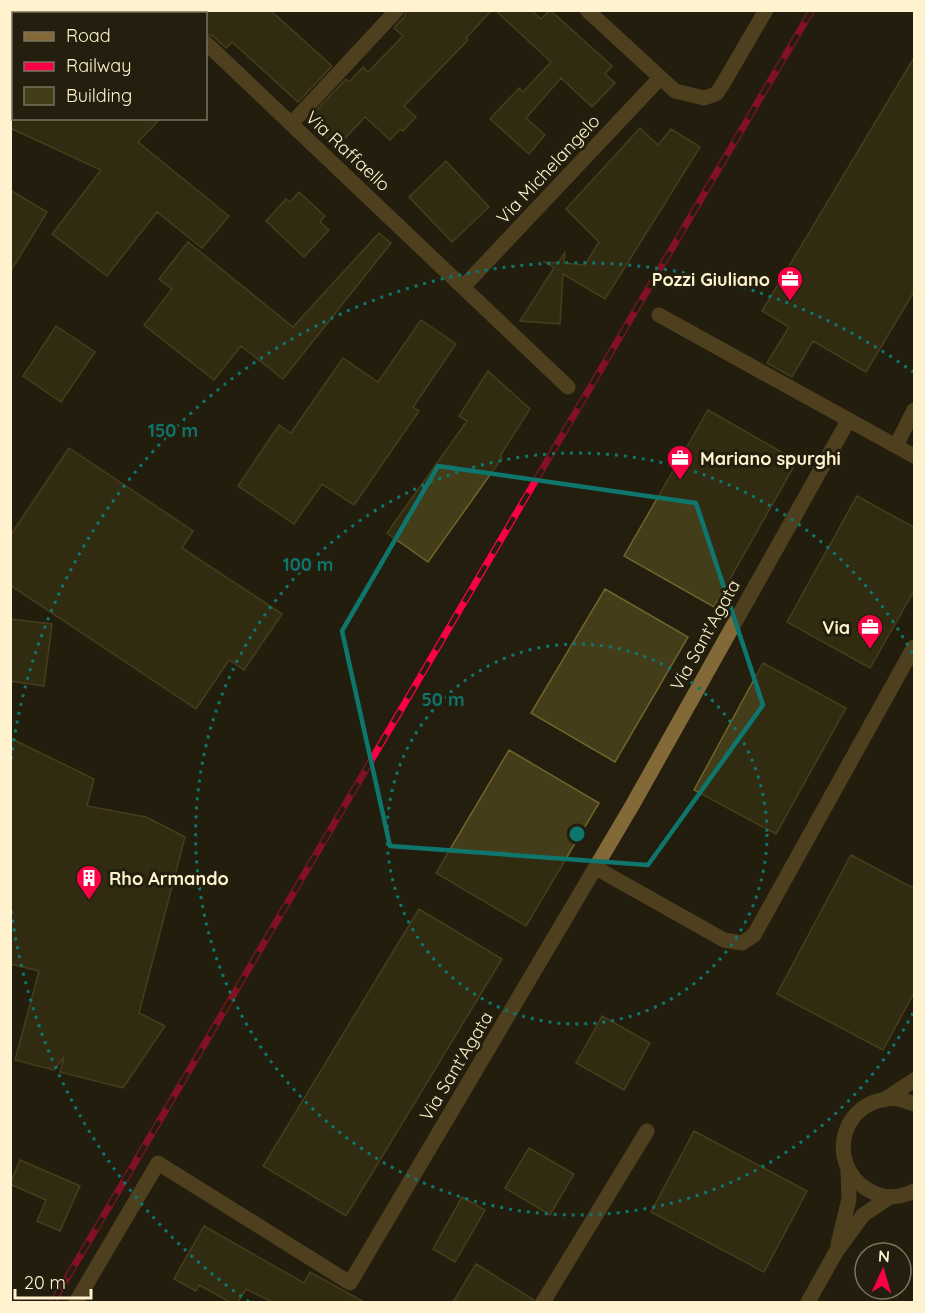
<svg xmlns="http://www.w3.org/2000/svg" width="925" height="1313" font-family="Quicksand,sans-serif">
  <rect width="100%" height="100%" fill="#231e0d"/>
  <path fill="#443d19" stroke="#71642a" stroke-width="1.5" d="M206,10H270L332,66L298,102L232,42L226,48L213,36L206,34Z
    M407,10H492L466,38L468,40L404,106L416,117L403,131L400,129L390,140L365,117L337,147L310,123L315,118L312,115L346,79L349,82L363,67L368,72L403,36L394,28L404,17Z
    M495,10H531L541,19L550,10L612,66L605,74L615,83L592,107L561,78L526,118L545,135L529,154L490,119L519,88L523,92L551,62Z
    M915,56V290L866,372L813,341L792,377L767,363L789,327L762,311Z
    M10,118H161L138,142L229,216L202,248L157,212L107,276L52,234L101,170L10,128Z
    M640,128L658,145L671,129L700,147L605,299L563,274L560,324L520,321L554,268L545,262L558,263L565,252L564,263L585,265L599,242L566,209Z
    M446,161L489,207L452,242L409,197Z
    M10,190L47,212L10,272Z
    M299,192L325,216L320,222L329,230L304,257L266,221L286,199L290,202Z
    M379,233L391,243L283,379L241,346L214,380L144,325L172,289L159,279L188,242L293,327Z
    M421,320L456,344L413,407L419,411L354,505L322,484L294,524L238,486L279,425L291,433L343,358L378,382Z
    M56,326L95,352L61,402L23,376Z
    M488,371L530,409L500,456L502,458L428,562L387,533L467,421L459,416Z
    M708,410L797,461L714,607L624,556Z
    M69,448L193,531L182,548L282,614L244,670L229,660L196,709L10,585V536Z
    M857,496L915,528V589L870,668L787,622Z
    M605,589L688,637L615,762L531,713Z
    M10,619L52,624L44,686L10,681Z
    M763,663L846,708L776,834L694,790Z
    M10,738L94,779L87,806L146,817L185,837L139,1013L165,1026L123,1088L60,1072L64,1057L54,1070L15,1060L39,971L10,964Z
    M509,750L599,803L526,926L436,873Z
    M851,855L915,889V991L883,1050L777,994Z
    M419,909L502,959L346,1216L263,1166Z
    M602,1016L650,1043L624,1090L576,1063Z
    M694,1131L807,1191L764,1272L651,1212Z
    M529,1148L574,1174L550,1215L505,1188Z
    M20,1160L80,1186L60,1231L37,1221L46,1200L10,1184Z
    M462,1197L485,1210L455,1262L433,1249Z
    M204,1226L304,1283L310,1272L364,1302H272L246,1289L238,1302H230L199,1285L196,1291L174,1279Z
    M476,1264L534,1300L533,1302H453Z"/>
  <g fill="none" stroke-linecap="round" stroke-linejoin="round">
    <path stroke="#836937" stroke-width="15" d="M171,10L174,14
      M587,10L675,91L704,98L716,94L721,87L766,10
      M206,43L568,387
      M291,124L397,10
      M463,287L660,78
      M659,315L914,456
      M896,446L914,410
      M596,868L724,940L742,943L754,935L914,647
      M887,1098L914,1080
      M914,1104C905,1101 897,1097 887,1099C836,1105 827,1172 874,1193C887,1199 902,1197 914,1191
      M838,1244L849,1199L848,1170
      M76,1302L158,1163L350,1283L633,804L848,421
      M543,1302L647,1131
      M808,1302L836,1252L863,1215L890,1197"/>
    <g stroke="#fa0044" stroke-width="7">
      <path id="rail" d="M53,1302L812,10"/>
    </g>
    <use href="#rail" stroke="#231e0d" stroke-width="4.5" stroke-dasharray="14" stroke-linecap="butt"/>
  </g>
  <path d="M0 0H925V1313H0ZM438,466L696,503L763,705L648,865L390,846L342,631Z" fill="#231e0d" fill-opacity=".55" fill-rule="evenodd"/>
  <path fill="none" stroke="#0f766e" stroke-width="4.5" stroke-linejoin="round" d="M438,466L696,503L763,705L648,865L390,846L342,631Z"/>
  <g fill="none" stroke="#0f766e" stroke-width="3" stroke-dasharray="3 6">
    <circle cx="577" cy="834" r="190"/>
    <path d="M913 1013A381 381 0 1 1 913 655"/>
    <path d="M249 1302A571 571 0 0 1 11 909M11 759A571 571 0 0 1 913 372"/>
  </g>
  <defs>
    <g id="office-pin" transform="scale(1.35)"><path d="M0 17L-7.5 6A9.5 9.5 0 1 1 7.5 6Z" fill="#fa0044" stroke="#231e0d"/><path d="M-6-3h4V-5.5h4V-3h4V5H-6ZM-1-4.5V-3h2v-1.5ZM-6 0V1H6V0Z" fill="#fff"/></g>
    <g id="building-pin" transform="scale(1.35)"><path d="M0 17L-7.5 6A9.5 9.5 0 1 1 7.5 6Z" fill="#fa0044" stroke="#231e0d"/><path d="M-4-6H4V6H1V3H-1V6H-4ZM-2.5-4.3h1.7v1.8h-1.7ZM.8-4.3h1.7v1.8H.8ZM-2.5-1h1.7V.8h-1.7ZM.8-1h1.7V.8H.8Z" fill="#fff"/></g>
  </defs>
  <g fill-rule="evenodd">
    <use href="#office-pin" x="790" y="279"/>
    <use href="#office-pin" x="680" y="458"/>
    <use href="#office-pin" x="870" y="627"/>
    <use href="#building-pin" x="89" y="878"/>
  </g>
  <g text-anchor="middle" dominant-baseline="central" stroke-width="6" stroke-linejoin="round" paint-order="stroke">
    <g font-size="18" fill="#fff3cf" stroke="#231e0d">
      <text transform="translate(348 151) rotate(43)">Via Raffaello</text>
      <text transform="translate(548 169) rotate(-47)">Via Michelangelo</text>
      <text transform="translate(705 635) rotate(-61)">Via Sant'Agata</text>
      <text transform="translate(456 1066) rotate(-59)">Via Sant'Agata</text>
    </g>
    <g font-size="18" font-weight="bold" fill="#fff3cf" stroke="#231e0d" text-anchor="end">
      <text x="770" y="279">Pozzi Giuliano</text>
      <text x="700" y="458" text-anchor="start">Mariano spurghi</text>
      <text x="850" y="627">Via</text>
      <text x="109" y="878" text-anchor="start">Rho Armando</text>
    </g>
  </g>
  <circle cx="577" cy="834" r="9" fill="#0f766e" stroke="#231e0d" stroke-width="3"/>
  <g font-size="18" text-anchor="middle" font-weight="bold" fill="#0f766e" stroke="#231e0d" stroke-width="6" stroke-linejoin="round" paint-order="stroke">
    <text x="173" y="437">150 m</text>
    <text x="308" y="571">100 m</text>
    <text x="443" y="706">50 m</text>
  </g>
  <rect width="925" height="1313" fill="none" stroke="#fff3cf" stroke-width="24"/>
  <rect x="12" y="12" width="195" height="108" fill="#231e0d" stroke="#7b735b" stroke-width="1.5"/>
  <rect x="24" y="32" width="30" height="9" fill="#836937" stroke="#7b735b" stroke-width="1.5"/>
  <text x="66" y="42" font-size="18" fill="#fff3cf">Road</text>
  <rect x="24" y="62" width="30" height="9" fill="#fa0044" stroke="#7b735b" stroke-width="1.5"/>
  <text x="66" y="72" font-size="18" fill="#fff3cf">Railway</text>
  <rect x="24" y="87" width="30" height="18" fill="#443d19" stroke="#7b735b" stroke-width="1.5"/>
  <text x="66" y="102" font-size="18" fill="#fff3cf">Building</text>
  <g transform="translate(883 1271) rotate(4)"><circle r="28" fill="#231e0d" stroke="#7b735b" stroke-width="1.5"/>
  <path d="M0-4.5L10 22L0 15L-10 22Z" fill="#fa0044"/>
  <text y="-9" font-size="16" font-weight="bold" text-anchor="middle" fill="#fff3cf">N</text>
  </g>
  <path d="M15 1289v9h76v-9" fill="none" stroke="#fff3cf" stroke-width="3"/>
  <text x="24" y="1289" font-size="18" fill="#fff3cf" stroke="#231e0d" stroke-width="4.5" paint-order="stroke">20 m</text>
</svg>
